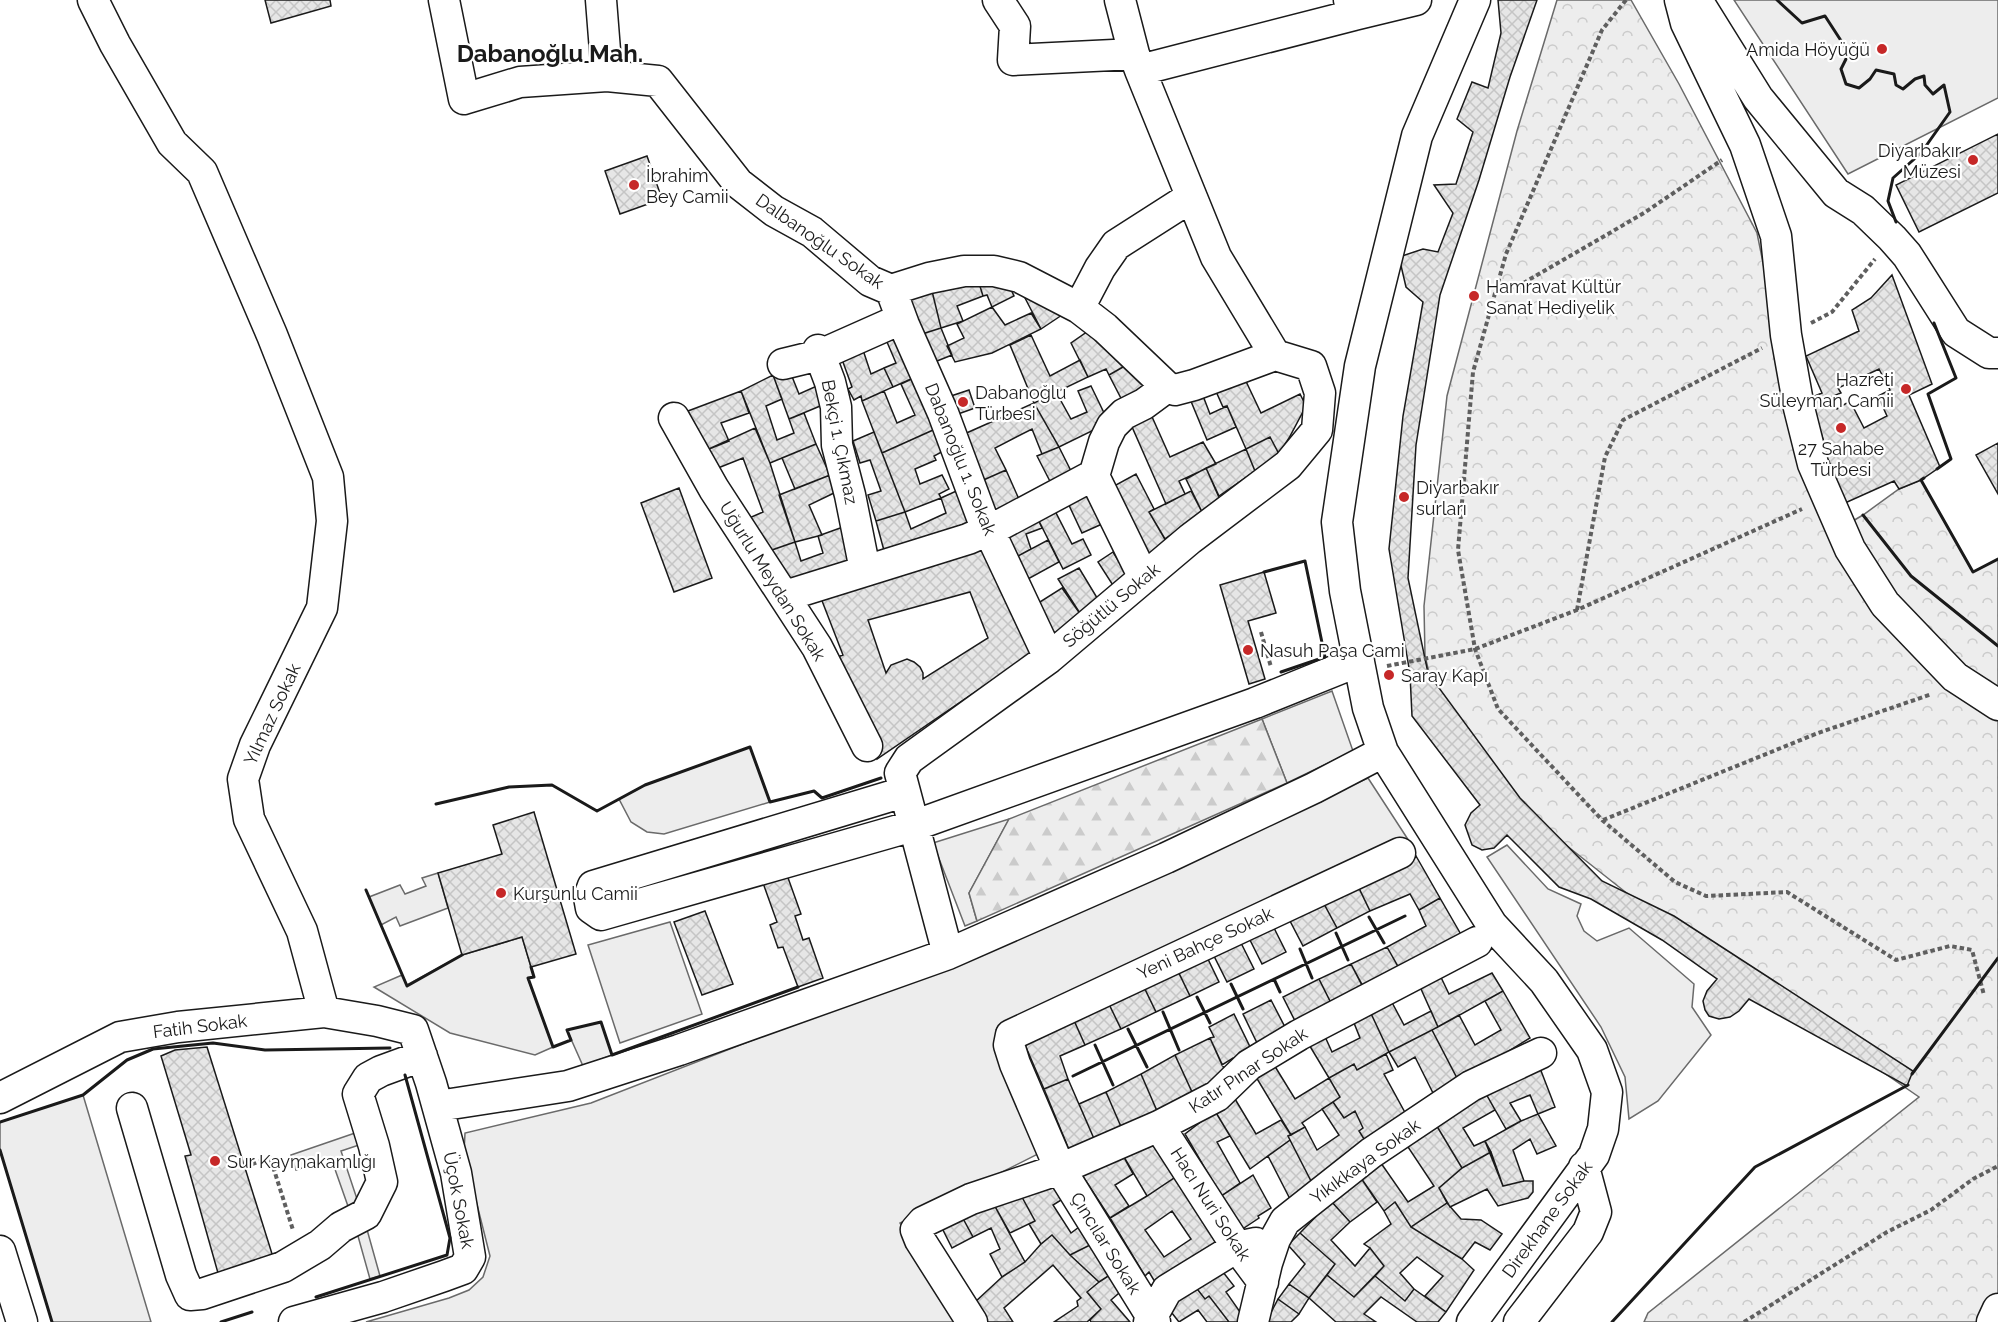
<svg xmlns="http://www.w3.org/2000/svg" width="1998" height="1322" font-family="Raleway,sans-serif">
  <defs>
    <pattern id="forest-firs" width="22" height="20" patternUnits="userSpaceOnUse" patternTransform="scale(1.5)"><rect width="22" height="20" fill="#ededed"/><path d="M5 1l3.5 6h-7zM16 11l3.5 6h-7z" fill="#cbcbcb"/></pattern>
    <pattern id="park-crowns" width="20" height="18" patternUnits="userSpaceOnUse" patternTransform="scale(1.5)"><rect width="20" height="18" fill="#ededed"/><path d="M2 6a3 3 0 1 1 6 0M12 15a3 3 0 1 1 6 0" fill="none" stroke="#cbcbcb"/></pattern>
    <pattern id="building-cross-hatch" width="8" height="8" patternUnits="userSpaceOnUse" patternTransform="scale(1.5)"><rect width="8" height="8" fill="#e6e6e6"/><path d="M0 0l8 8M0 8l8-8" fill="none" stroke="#c5c5c5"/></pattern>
  </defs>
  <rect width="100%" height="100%" fill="#fff"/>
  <path fill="#ededed" stroke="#6a6a6a" stroke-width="1.5" d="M1734,0H1998V98L1848,174Z
    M1332,691L1353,751L1287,783L1262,719Z
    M750,747L770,802L664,834L647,832L631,822L619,799L645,785Z
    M1368,778L1409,841L996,1030L1040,1153L900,1223L957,1322H366L449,1298L469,1290L483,1277L490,1256L464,1153L465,1133L591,1103L956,961L1179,864Z
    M1009,819L969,893L977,921L965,926L933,843Z
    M1507,845L1548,889L1581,904L1577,916L1584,931L1597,941L1629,928L1694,984L1692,1007L1711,1035L1658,1101L1629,1119L1625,1077L1601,1027L1487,857Z
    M438,873L448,908L400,926L396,917L381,925L369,897L400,885L405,894L426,886L422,878Z
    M670,922L702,1014L620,1043L588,945Z
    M522,937L534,977L528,979L553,1047L535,1055L450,1033L374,987L402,975L407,985L462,955Z
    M601,1022L612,1055L583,1066L567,1030Z
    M83,1095L151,1322H52L0,1150V1122Z
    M358,1132L362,1144L341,1151L359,1205L349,1209L331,1158L296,1170L291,1155Z
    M366,1226L380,1276L370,1279L356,1229Z"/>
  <path fill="url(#forest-firs)" stroke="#6a6a6a" stroke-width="1.5" d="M1262,719L1287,783L977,921L969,893L1009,819Z"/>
  <path fill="url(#park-crowns)" stroke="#6a6a6a" stroke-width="1.5" d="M1557,0H1631L1679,84L1757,233L1783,362L1834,532L1863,515L1899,489L1921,480L1973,572L1998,559V1322H1644L1648,1313L1919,1097L1657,917L1533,819L1437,705L1425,656L1424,606L1447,396L1517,131Z"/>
  <path fill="url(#building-cross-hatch)" stroke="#1a1a1a" stroke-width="1.5" fill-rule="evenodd" d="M265,0H330L331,6L271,23Z
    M1498,0H1537L1510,77L1479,180L1440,295L1416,445L1408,578L1428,673L1520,798L1602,881L1674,916L1913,1071L1907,1086L1749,999L1739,1011L1730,1017L1719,1019L1709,1016L1705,1010L1703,1001L1707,991L1717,979L1662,940L1591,899L1559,887L1507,835L1494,848L1482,850L1472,845L1465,825L1471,813L1480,805L1412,716L1410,674L1389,549L1403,416L1423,302L1406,287L1399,257L1423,249L1438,252L1453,213L1434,185L1456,184L1473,132L1457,119L1472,82L1488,88L1501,33Z
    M1998,134V193L1919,232L1896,185Z
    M647,156L662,199L620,214L605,171Z
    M1892,275L1932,384L1909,395L1940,467L1921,480L1899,489L1894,481L1845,503L1819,453L1826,449L1810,398L1822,393L1806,356L1859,331L1852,310L1871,298ZM1879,369L1890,390L1878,396L1887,416L1864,428L1850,401L1837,409L1831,397L1841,393L1838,388Z
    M979,283L983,296L957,306L963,321L941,328L932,291Z
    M979,283L1009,285L1014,296L992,307L987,295L983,296Z
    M932,291L941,328L919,335L906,298Z
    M1024,296L1065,313L1041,329Z
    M992,307L1005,325L1031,313L1041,329L992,353L955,362L947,346L964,338L957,324Z
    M1094,327L1130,363L1109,375L1106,369L1088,377L1071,343Z
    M941,328L952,355L932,363L919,335Z
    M901,329L920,375L893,387L884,368L896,363L884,335Z
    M1031,335L1050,376L1080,360L1088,377L1034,403L1010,345Z
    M861,344L871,374L884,368L893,387L862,401L861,396L854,400L848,389L852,387L840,354Z
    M1130,363L1157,389L1125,406L1109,375Z
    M789,369L799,394L819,385L825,404L789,419L773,375Z
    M773,375L782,399L766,406L777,440L794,433L789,419L804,413L816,444L770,463L741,391Z
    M920,375L942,426L882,453L862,401L884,391L897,423L915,415L901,384Z
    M1243,375L1261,413L1300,394L1306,406L1289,438L1279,454L1270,437L1246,449L1227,406L1223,407L1214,387Z
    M1091,386L1106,417L1096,423L1098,428L1059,447L1034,403L1056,392L1071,419L1087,412L1078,391Z
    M1200,388L1210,414L1227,406L1236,427L1207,440L1188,394Z
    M969,390L975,408L958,414L951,396Z
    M741,391L749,413L721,423L729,441L704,451L688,411Z
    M1034,403L1059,447L1042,454L1032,429L995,448L1006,470L979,482L962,435Z
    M1149,410L1170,457L1203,442L1216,464L1179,481L1185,494L1166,504L1129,420Z
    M942,426L951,447L934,456L936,460L915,469L920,484L942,475L949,489L939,494L941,498L905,512L882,453Z
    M755,428L770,463L795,542L769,551L749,518L763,512L743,458L713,470L704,451Z
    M874,432L905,512L876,521L868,495L881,491L870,460L860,463L853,441Z
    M1270,437L1279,454L1255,471L1246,449Z
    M1998,443V494L1976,455Z
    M816,444L830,475L795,489L782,458Z
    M1059,447L1076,481L1056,493L1037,456Z
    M1246,449L1255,471L1219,496L1206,468Z
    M1206,468L1221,502L1203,514L1186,479Z
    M1006,470L1022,506L995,519L979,482Z
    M1136,474L1154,509L1149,512L1170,548L1150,560L1114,486Z
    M830,475L836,492L809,505L822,535L795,542L779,495Z
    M679,488L712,578L674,592L641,503Z
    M963,488L980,530L886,558L876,521L905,512L911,529L946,513L941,498Z
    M1191,491L1203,514L1165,539L1149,512Z
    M1088,492L1102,524L1082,533L1067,501Z
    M1053,507L1072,544L1083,539L1091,555L1063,569L1036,515Z
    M1036,515L1042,528L1026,534L1031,549L1016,557L1003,531Z
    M843,527L854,564L792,586L769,551L795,542L801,561L823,553L818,536Z
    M1048,540L1059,562L1028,579L1016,557Z
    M992,543L1035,651L877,759L852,687L835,658L843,655L819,593ZM970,592L988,638L923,679V673L920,667L914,662L907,659L891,665L886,673L868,620Z
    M1113,552L1131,581L1116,590L1098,562Z
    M1079,568L1102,606L1083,618L1058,579Z
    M1264,572L1276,613L1248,621L1265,679L1249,684L1220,585Z
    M1062,588L1083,618L1052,641L1035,605Z
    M534,812L576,954L531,967L522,937L462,955L438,873L502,854L493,825Z
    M1416,856L1440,898L1419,910L1410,894L1370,911L1357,884Z
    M787,875L801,914L795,916L803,940L809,938L823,978L798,987L783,947L778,948L770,925L777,922L763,883Z
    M1357,884L1370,911L1337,928L1323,902Z
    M1440,898L1463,938L1403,975L1387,947L1426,926L1419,910Z
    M1323,902L1337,928L1303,946L1289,919Z
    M705,911L733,984L702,995L674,922Z
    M1271,922L1286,952L1262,964L1247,934Z
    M1239,939L1254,969L1227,982L1212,952Z
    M1387,947L1401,972L1367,995L1351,964Z
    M1205,953L1219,982L1190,996L1176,967Z
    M1351,964L1366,992L1333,1007L1319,979Z
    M1176,967L1190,996L1156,1012L1142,983Z
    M1437,969L1449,994L1492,973L1503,991L1438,1027L1417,980Z
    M1319,979L1333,1007L1297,1025L1283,997Z
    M1142,983L1156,1012L1121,1029L1107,1000Z
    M1503,991L1530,1038L1459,1082L1432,1030L1459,1015L1475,1045L1501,1030L1485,1001Z
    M1388,995L1404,1025L1431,1011L1438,1027L1389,1052L1367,1005Z
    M1107,1000L1121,1029L1085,1045L1072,1016Z
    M1271,1000L1287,1031L1258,1045L1243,1014Z
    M1367,1005L1389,1052L1357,1070L1354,1064L1329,1078L1305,1038L1322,1030L1332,1052L1360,1038L1350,1013Z
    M1234,1014L1253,1053L1235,1062L1233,1058L1222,1065L1210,1038L1214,1037L1209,1027Z
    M1072,1016L1085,1045L1060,1056L1068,1079L1044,1089L1022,1038Z
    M1432,1030L1459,1082L1434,1095L1415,1057L1398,1067L1389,1052Z
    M1210,1038L1227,1075L1192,1092L1175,1055Z
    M207,1047L273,1257L218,1273L185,1156L191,1155L161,1056L175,1050Z
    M1386,1054L1393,1070L1384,1074L1408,1118L1369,1147L1359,1131L1363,1128L1355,1111L1344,1118L1333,1102L1340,1097L1329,1078L1354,1064L1357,1070Z
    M1175,1055L1192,1092L1157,1111L1141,1074Z
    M1271,1060L1295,1099L1329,1078L1340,1097L1302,1123L1305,1127L1291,1135L1253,1072Z
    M1538,1063L1555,1107L1538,1114L1530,1095L1510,1103L1521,1121L1506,1129L1485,1092Z
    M1141,1074L1157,1111L1122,1129L1106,1092Z
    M1068,1079L1095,1141L1070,1152L1044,1089Z
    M1106,1092L1122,1129L1095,1141L1079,1104Z
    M1485,1092L1495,1110L1463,1128L1474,1146L1485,1141L1491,1152L1462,1168L1435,1123Z
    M1232,1094L1256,1134L1281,1120L1291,1135L1288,1136L1290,1140L1250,1169L1215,1111Z
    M1333,1102L1344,1118L1355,1111L1363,1128L1359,1131L1369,1147L1314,1187L1288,1136L1305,1127L1317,1150L1339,1135L1322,1109Z
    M1215,1111L1230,1136L1217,1142L1240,1183L1221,1196L1185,1134Z
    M1538,1114L1556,1146L1537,1154L1530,1139L1513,1150L1524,1181L1503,1186L1485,1141L1521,1121Z
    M1435,1123L1462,1168L1439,1188L1447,1203L1411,1227L1395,1202L1384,1211L1361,1178L1381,1163L1408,1202L1434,1186L1406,1144Z
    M1151,1140L1177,1176L1147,1196L1121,1152Z
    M1290,1140L1314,1187L1291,1201L1268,1156Z
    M1121,1152L1133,1174L1115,1185L1129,1206L1110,1218L1082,1175Z
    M1491,1152L1503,1186L1524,1181H1533V1192L1528,1198L1498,1206L1487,1189L1450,1207L1439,1188L1462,1168Z
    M1253,1175L1271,1208L1258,1216L1259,1218L1241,1230L1221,1196Z
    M1054,1176L1066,1197L1053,1205L1071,1233L1086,1222L1096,1242L1070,1255L1052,1235L1041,1244L1029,1224L1035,1221L1017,1188Z
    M1177,1176L1224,1244L1158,1287L1149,1272L1145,1276L1110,1218L1147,1196ZM1172,1211L1191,1239L1164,1257L1145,1230Z
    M1361,1178L1377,1202L1350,1222L1331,1201Z
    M1017,1188L1035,1221L1010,1233L992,1201Z
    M992,1201L1025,1262L1002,1277L990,1254L1000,1249L991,1228L973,1237L960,1213Z
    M1331,1201L1350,1222L1331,1240L1355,1266L1370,1248L1384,1266L1354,1297L1327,1275L1335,1264L1300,1233Z
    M1395,1202L1411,1227L1462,1259L1474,1270L1446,1312L1425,1296L1443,1276L1417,1257L1400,1273L1414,1289L1405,1301L1375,1276L1384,1266L1370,1248L1364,1244L1391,1224L1384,1211Z
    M1447,1203L1461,1219L1481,1220L1502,1234L1490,1250L1475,1242L1462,1259L1411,1227Z
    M960,1213L973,1237L952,1248L940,1224Z
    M1300,1233L1335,1264L1309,1298L1289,1284L1305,1264L1288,1245Z
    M1052,1235L1070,1255L1099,1282L1087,1292L1101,1309L1087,1322H1054L1078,1306L1077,1301L1081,1298L1053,1265L1004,1308L1013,1322H984L973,1304L1002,1277L1025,1262L1041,1244Z
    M1096,1242L1116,1271L1099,1282L1070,1255Z
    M1219,1267L1234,1286L1226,1292L1247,1322H1229L1209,1296L1205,1299L1194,1285Z
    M1116,1271L1126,1287L1111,1300L1130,1322H1091L1090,1320L1101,1309L1087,1292L1099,1282Z
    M1327,1275L1354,1297L1375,1276L1405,1301L1414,1289L1446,1312L1438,1322H1417L1381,1297L1364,1314L1376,1322H1336L1309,1298Z
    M1289,1284L1309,1298L1299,1314L1278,1299Z
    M1194,1285L1205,1299L1209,1296L1229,1322H1207L1198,1310L1179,1322L1168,1308Z
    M1278,1299L1299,1314L1291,1322H1266Z"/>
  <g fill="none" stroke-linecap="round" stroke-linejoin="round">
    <g stroke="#1a1a1a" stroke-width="33">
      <path id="minor" d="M93,0L115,44L172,143L202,172L272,335L328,477L332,521L322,608L255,745L243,779L249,819L302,931L324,1012
        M444,0L464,99L520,82L607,76L658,81L738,183L774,211L812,232L870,281L891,290L929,278L964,271H994L1019,277L1079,308L1105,328L1167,387L1175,390L1194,385L1275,355
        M601,0L607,76
        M998,0L1015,26L1013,60L1134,54L1140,70L1354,15
        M1120,0L1134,54
        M1349,0L1354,15L1416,0
        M1680,0L1686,23L1745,145L1776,236L1786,335L1799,408L1813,464L1850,549L1885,604L1955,677L1998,705
        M1697,0L1758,98L1836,193L1863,210L1892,238L1907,255L1956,332L1989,353H1998
        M891,290L904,325L943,413L987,531L994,541L1049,658
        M1079,308L1100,268L1116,245L1191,197
        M818,350L830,382L836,407L837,445L850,495L865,570
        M783,364L820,355L901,319
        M674,418L714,489L817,647L867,746
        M1094,476L1104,442L1112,426L1124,414L1144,404L1167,387
        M785,596L968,539L998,526L1088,478L1094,476L1144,578
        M904,792L593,886L589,897L591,908L601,915L913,826L1255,703L1359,661
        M948,954L900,773L909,759L1049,658L1190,539L1288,465L1317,430L1320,393L1311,366L1275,355L1216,257L1140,70
        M0,1098L120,1037L178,1027L324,1012L377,1021L413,1030L431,1083L456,1173L470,1257L463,1269L444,1276L383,1297L294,1322
        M438,1106L568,1086L679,1050L948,954L1166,858L1314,788L1383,752
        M132,1108L181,1275L190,1295L202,1294L283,1267L320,1245L341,1227L366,1214L382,1182L374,1146L358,1094L368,1078L381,1071L422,1056
        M1159,1126L1237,1247L1263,1282
        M0,1251L22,1322
        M972,1322L920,1240L916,1230L923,1222L971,1199L1060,1169L1159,1126L1217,1096L1249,1065L1299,1035L1477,942
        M1149,1322L1167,1290L1237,1247L1256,1243
        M1155,1322L1060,1169L1015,1064L1009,1045L1011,1035L1400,853
        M1253,1322L1267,1263L1275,1239L1285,1221L1371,1153L1471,1086L1541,1053
        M1472,1322L1594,1155L1603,1129L1607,1092L1592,1050L1544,981L1492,925L1383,752L1368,708L1345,591L1337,522L1360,366L1417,136L1475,0
        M1519,1322L1588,1232L1596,1212L1584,1167
        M1992,1322L1998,1309"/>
    </g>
    <path stroke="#5f5f5f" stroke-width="4" stroke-dasharray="4.5 3" stroke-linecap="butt" d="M1626,0L1602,30L1506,254L1473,372L1458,550L1475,649L1498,709L1602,820L1675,882L1706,896L1787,892L1896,960L1950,946L1972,950L1984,995
      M1495,293L1520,285L1644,213L1722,160
      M1811,323L1832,312L1875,259
      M1577,610L1605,457L1623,420L1762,348
      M1261,632L1271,667
      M1387,666L1475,649L1577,610L1802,509
      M1603,820L1818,733L1932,694
      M245,1167L270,1157L293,1230
      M1744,1322L1887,1232L1931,1210L1973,1179L1998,1166"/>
    <use href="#minor" stroke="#fff" stroke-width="30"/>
    <path stroke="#1a1a1a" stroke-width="3" d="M1777,0L1802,23L1825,16L1849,53L1841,69L1846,84L1859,88L1870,79L1876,70L1894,74L1896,85L1903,89L1915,79L1924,76L1925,85L1933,94L1944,85L1950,112L1921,153L1893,178L1888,201L1896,222
      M1934,323L1956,378L1928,394L1951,459L1937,469
      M1924,478L1921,480L1973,572L1998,559
      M1863,515L1911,576L1998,646
      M1264,572L1305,561L1325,657L1281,672
      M436,804L509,787L552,785L597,811L645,785L750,747L770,802L814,791L822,798L881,778
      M366,890L407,986L462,955
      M1369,917L1384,943
      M1336,933L1348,960
      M1300,949L1312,978
      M531,967L534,977L528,978L553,1047L571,1040L567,1030L601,1022L612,1055L798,987
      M1274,979L1280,992
      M1231,984L1243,1009
      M1197,997L1210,1023
      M1163,1012L1179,1050
      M1128,1029L1147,1067
      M1095,1045L1113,1085
      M1912,1074L1998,958
      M1073,1076L1405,916
      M0,1122L83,1095L127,1060L153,1049L213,1043L265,1050L390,1048
      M0,1150L52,1322
      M316,1297L447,1255L450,1238L405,1075
      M221,1322L252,1312
      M1612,1322L1755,1167L1908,1085"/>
  </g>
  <g fill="#c62828" stroke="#fff" stroke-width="2">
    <circle cx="1882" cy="49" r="6"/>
    <circle cx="1973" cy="160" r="6"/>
    <circle cx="634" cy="185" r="6"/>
    <circle cx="1474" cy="296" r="6"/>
    <circle cx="1906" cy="389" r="6"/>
    <circle cx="963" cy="402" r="6"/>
    <circle cx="1841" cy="428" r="6"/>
    <circle cx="1404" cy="497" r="6"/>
    <circle cx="1248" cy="650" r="6"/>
    <circle cx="1389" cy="675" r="6"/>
    <circle cx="501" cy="893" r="6"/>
    <circle cx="215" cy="1161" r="6"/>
  </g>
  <g text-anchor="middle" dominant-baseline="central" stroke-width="4.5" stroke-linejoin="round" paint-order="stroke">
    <g font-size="18" fill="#1a1a1a" stroke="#fff" text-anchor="start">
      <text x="1870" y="49" text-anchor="end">Amida Höyüğü</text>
      <text x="1961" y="150" text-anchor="end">Diyarbakır<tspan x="1961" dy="21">Müzesi</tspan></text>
      <text x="646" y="175">İbrahim<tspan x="646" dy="21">Bey Camii</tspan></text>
      <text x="1486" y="286">Hamravat Kültür<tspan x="1486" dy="21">Sanat Hediyelik</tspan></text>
      <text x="1894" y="379" text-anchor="end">Hazreti<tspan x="1894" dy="21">Süleyman Camii</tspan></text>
      <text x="975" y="392">Dabanoğlu<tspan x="975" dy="21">Türbesi</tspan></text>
      <text x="1841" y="448" text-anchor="middle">27 Sahabe<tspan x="1841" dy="21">Türbesi</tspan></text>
      <text x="1416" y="487">Diyarbakır<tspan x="1416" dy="21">surları</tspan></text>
      <text x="1260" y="650">Nasuh Paşa Cami</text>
      <text x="1401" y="675">Saray Kapı</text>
      <text x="513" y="893">Kurşunlu Camii</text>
      <text x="227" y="1161">Sur Kaymakamlığı</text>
    </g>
    <g font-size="18" fill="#1a1a1a" stroke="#fff">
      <text transform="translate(820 241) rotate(35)">Dalbanoğlu Sokak</text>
      <text transform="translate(840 442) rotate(79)">Bekçi 1. Çıkmaz</text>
      <text transform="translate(961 459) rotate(68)">Dabanoğlu 1. Sokak</text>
      <text transform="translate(773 581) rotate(58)">Uğurlu Meydan Sokak</text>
      <text transform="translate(1111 605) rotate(-40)">Söğütlü Sokak</text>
      <text transform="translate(272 714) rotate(-65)">Yılmaz Sokak</text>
      <text transform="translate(1205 943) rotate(-25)">Yeni Bahçe Sokak</text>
      <text transform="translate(200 1026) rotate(-7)">Fatih Sokak</text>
      <text transform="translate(1248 1070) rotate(-34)">Katır Pınar Sokak</text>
      <text transform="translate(1365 1161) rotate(-36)">Yıkıkkaya Sokak</text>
      <text transform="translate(459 1200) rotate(79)">Üçok Sokak</text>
      <text transform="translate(1211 1204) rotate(57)">Hacı Nuri Sokak</text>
      <text transform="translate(1547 1219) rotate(-54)">Direkhane Sokak</text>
      <text transform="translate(1106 1243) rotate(58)">Çıncılar Sokak</text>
    </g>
    <g font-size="24" font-weight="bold" fill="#1a1a1a" stroke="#fff">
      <text x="550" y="53">Dabanoğlu Mah.</text>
    </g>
  </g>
</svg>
